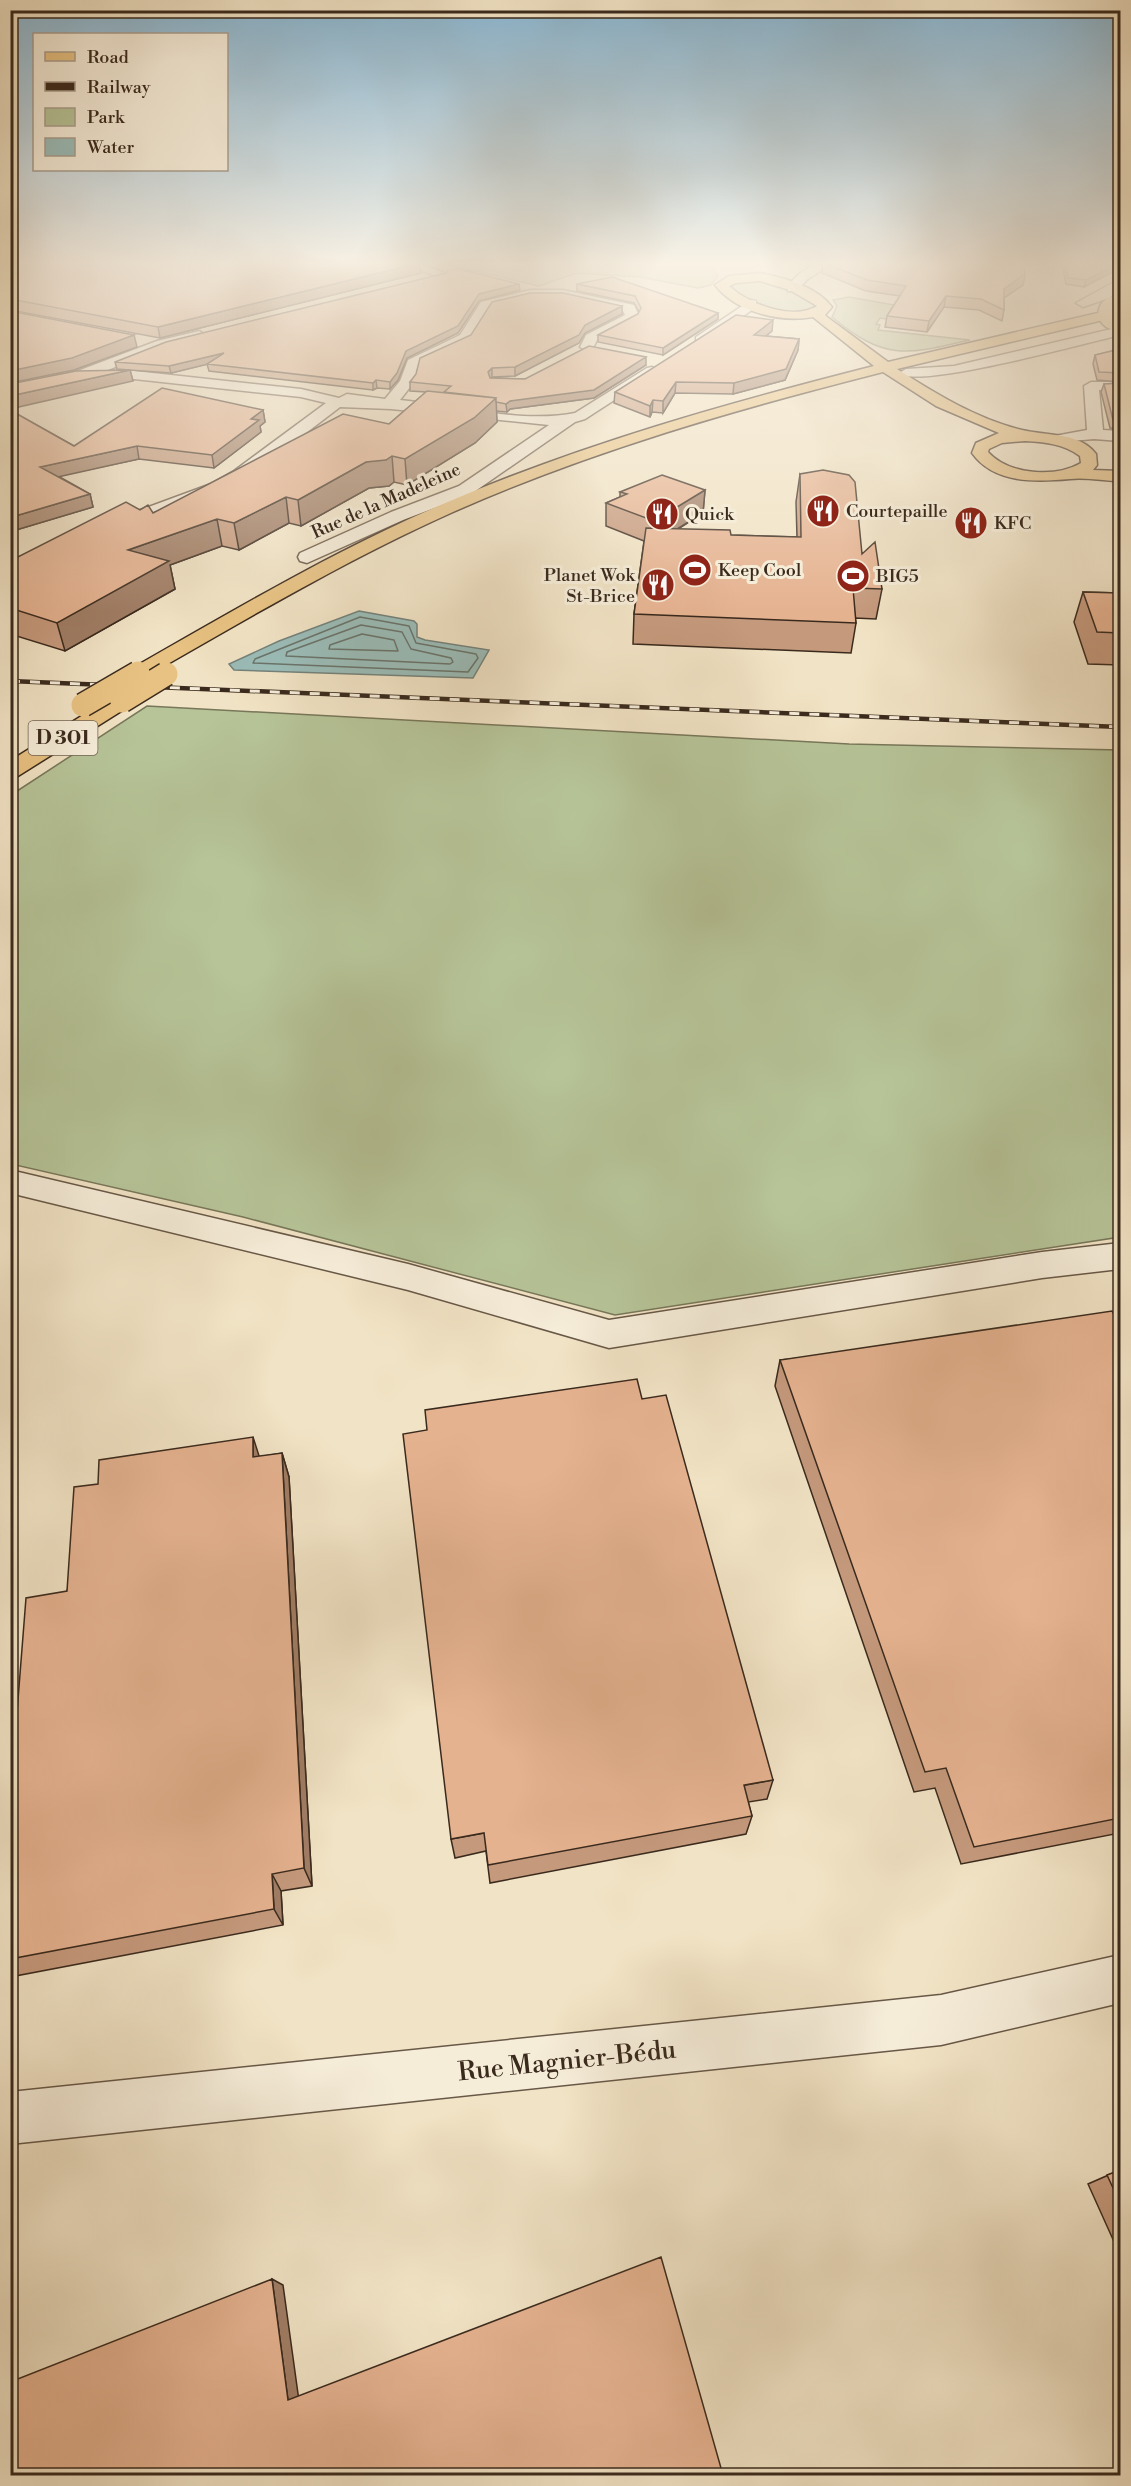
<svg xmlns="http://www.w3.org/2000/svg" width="1131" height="2486" font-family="'Libre Bodoni',serif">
  <rect width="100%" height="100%" fill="#f1e3c5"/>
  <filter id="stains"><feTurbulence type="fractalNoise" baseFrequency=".00333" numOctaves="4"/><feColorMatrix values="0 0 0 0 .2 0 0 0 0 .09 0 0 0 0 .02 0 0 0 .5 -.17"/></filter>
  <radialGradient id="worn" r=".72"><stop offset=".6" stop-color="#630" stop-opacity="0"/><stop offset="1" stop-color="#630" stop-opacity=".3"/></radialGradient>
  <path fill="#b6c498" stroke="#78775a" stroke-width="1.5" d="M445,264H710L718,276L711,285L698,288L640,277L576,273L539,286Z
    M761,281L774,284L814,303L815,308C792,319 747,304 731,286L734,282Z
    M849,297L894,305L886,319L880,318L876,324L880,325L878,330L970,340C906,355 885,361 832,317L837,306L833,300Z
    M147,706L849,744L1120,750V1237L615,1315L243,1217L11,1164V795Z"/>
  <path fill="#9bbdb9" stroke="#74827b" stroke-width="1.5" d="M359,611L414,621L417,624V637L425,640L489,650L473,678L234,670L229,664L279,641Z"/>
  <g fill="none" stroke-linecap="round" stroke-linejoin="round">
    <path stroke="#6a746b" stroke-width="1.5" d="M360,617L409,626L416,643L476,654L478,658L468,672L253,663L255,659Z
      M361,625L402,632L411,649L451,658L453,662L450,664L286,656L287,652Z
      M362,634L394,640L398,651L329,649L330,645Z"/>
    <g stroke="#685847" stroke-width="3">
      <path id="street" d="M403,264H420L448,274L442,278Z
        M1120,279V289L1109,298L1083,307L1076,303Z
        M530,290H563L629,304L634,305L639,316L597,340L592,350L587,351L580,347L586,335L625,315L623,311L563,298H530L491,308L470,341L419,365L414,382L400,400C454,405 522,424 575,413L647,368L652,367L659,371L585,419L575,422L471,494L403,520L307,563L300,561L298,557L300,553L391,512L459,486L549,425L391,409L340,407L246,479L223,492L111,532L102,527L105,523L211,484L234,471L326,403L301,397L134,379L79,380L10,394V385L75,372L157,341L199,331L206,335L204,338L167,347L105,371H134L301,389L339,398L347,394L385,399L400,381L408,360L460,335L481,302Z
        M751,300L756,301V307L706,343H696V337Z
        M1120,327V335C1090,342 915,390 899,373L906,369L954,366Z
        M1091,382H1120V390H1099L1103,430L1120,431V441L1094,439L1049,443L1047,440L1049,437L1087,430L1084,386Z
        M10,1170L408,1264L609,1320L1042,1252L1120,1243V1269L1042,1278L609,1348L408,1290L10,1193Z
        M1120,1955V2003L941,2045L10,2144V2092L941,1995Z"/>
    </g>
    <g stroke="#3a2a1d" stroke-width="3">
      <path id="secondary" d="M817,264H831L808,279L796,291H788V285L800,273Z"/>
    </g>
    <g stroke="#3a2a1d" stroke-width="3">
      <path id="primary" d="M760,273C785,278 816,286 832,307L825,315L827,317L888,362L1115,309L1120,310V316L897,369C936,394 977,419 1022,430C1046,436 1080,432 1096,454L1097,465L1093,470L1120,471V481C1104,481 1086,477 1070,479C1036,482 994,484 972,453L976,443L999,433L936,406L883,372C737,409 590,451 453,512C346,560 246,619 145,677H131L128,673L131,669C233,611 335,550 443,504C582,444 728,403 874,366L813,317C780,323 736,312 715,285L729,276ZM760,281L790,290L817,306C792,321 749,304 729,286L736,283ZM1025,441C1045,442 1064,444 1080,456L1081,463C1055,478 1009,475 988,452L989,449L1002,443Z
        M115,699L123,700L126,705L123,710L18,776L10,778V761L107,700Z"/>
    </g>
    <g stroke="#3a2a1d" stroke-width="36">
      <path id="highway" d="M1115,313L1120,311"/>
    </g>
    <use href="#street" fill="#f6edd9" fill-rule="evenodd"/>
    <use href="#secondary" fill="#f6edd9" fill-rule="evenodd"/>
    <use href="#primary" fill="#e8c282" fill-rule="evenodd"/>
    <use href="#highway" stroke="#e8c282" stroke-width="33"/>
    <g stroke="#3a2a1d" stroke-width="4.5">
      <path id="rail" d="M10,681L1120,727"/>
    </g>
    <use href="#rail" stroke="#f6edd9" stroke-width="3" stroke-dasharray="10" stroke-linecap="butt"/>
    <g stroke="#3a2a1d" stroke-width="26" stroke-linecap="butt">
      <path id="primary-bridge" d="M122,701L166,674
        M83,705L138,673"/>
    </g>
    <use href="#primary-bridge" stroke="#e8c282" stroke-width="23"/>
  </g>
  <path fill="#c5997c" stroke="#3a2a1d" stroke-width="1.5" d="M10,264L421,273L160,338L10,310Z
    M800,264H813L807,267Z
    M823,264H1023L1025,274L1023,285L1004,298V310L1002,321L979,310L944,307L927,332L885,327L887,316L900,296L866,291L822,273Z
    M1062,264H1120L1084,287L1066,284Z
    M577,284L718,313V319L663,355L598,342V335L638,314L639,312L634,303L577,291Z
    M520,290L479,301L458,333L407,358L398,380L390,389L377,388L373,390L209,371L207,364L171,373L130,370L133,381L129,370L117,369L115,362Z
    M622,306V314L585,333L579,343L515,376L492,377L491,378L525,379L646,365L594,398L510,409L507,412L496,411L497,422L475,443L407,485L394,482L389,486L369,488L301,526L289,523L239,550L222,546L170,565L175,589L65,651L10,634V556L16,558L140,510L153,513L389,424L426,392L410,391V382Z
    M772,331L766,336L799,339L798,350L785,380L733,394L675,393L663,413L652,412L650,417L614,403L615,392Z
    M1120,349V382L1097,380L1093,364L1095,355Z
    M1120,383V429L1110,428L1101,392L1104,384Z
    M10,410L74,446L263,410L265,422L260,426L261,432L214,468L139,459L58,476L90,494L93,507L16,530L10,527Z
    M800,474L862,554L882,589L876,619L855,618L856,623L851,653L633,644L634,614L644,541L606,526V503L620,497V492L705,490L703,513L678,529L731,535L797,537L796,502Z
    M1083,592L1120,593V665L1088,664L1074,622Z
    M1120,1326V1833L961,1864L935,1788L914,1792L775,1386L780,1360Z
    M282,1453L289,1477L312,1886L281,1891L283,1925L10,1977V1713L17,1712L67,1591L98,1484Z
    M773,1780L767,1799L748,1802L752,1816L746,1834L490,1883L486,1851L455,1858L451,1839Z
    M1120,2170V2255L1088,2184Z"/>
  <path fill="#a07d65" stroke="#3a2a1d" stroke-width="1.5" d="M416,264H420L421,273L160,338L158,327Z
    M1118,264H1120V268L1084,287L1086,280Z
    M1025,274L1023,285L1001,300L1004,289Z
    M519,284L520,290L479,301L458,333L407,358L398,380L390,389V382L406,351L479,294Z
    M946,296L944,307L927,332L929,321Z
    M622,306V314L585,333L579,343L515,376V367L585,325Z
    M718,313V319L663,355V348Z
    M773,320L772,331L753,346L754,335Z
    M134,335L137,347L74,370L10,383V371Z
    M799,339L798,350L785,380L733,394L734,383Z
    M224,353L225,360L171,373L169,366Z
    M646,357V365L594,398L510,409L507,412L506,404L510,401Z
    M492,368V377L488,381V372Z
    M130,370L133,381L10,409V396Z
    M376,380L377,388L373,390V383Z
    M676,382L675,393L663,413V401Z
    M496,398L497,422L475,443L407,485L405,459Z
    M653,400L652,412L650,417V406Z
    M263,410L265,422L260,426L261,432L214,468L212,455L251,419Z
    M137,446L139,459L44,480L40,467Z
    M392,456L394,482L389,486L369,488L301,526L298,500L366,462Z
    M705,490L703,513L653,544L654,521Z
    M90,494L93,507L16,530L12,517Z
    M286,497L289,523L239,550L234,523Z
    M217,519L222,546L170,565L175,589L65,651L57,623L128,550Z
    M253,1437L261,1462L253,1457Z
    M282,1453L289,1477L312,1886L304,1868Z
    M272,1874L281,1891L283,1925L274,1909Z
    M272,2279L283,2285L299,2401L288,2400Z"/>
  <path fill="#e5b290" stroke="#3a2a1d" stroke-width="1.5" d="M10,264H416L158,327L10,299Z
    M826,264H1023L1025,274L1004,289V310L981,299L946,296L929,321L887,316L906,286L867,280Z
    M1065,264H1118L1086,280L1068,278Z
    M459,269L519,284L479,294L458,326L406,351L397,373L390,382L376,380L373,383L207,364L224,353L169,366L115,362L166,342L446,273L448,270Z
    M612,277L718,313L663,348L598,335L638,314L641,308L635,296L577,284Z
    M530,293H563L622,306L585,325L579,335L515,367L492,368L488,372L490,378L525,379L589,346L646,357L594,390L510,401L506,404L496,402V398L444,392L451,386L410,382L416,374L420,358L471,335L492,302Z
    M10,311L134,335L72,358L10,371Z
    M736,315L773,320L754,335L799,339L786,369L734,383L676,382L663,401L653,400L650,406L615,392Z
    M1120,349V373L1099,372L1095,355Z
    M130,370L10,396V384L76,371Z
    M1120,383V420H1113L1104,384Z
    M162,388L263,410L251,419L259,420L212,455L137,446L40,467L90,494L12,517L10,516V410L74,446Z
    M427,391L496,398L474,418L405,459L392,456L386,460L366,462L298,500L286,497L234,523L217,519L128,550L169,561L57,623L10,608V556L16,558L126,502L140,510L148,505L153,513L343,414L389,424Z
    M823,470L849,475L855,482L862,554L875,542L882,589L853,588L856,623L634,614L646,528L730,530L731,535L801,537L800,474Z
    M662,475L705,490L654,521L606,503L627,494L620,492Z
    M1083,592L1120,593V633L1097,632Z
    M1112,1311L1120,1326V1818L974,1847L946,1768L925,1772L780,1360Z
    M637,1379L642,1399L666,1395L773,1780L744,1785L752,1816L488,1865L484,1833L451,1839L403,1434L427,1430L425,1410Z
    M253,1437V1457L282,1453L304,1868L272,1874L274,1909L10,1959V1713L17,1712L26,1598L67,1591L74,1487L98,1484L99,1460Z
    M1120,2170V2203L1107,2175Z
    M661,2257L723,2475H10V2382L272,2279L288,2400Z"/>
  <linearGradient id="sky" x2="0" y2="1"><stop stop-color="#89b8d5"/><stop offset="0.43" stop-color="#f9f2e5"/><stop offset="1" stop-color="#f9f2e5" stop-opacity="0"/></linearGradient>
  <rect width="1131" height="612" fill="url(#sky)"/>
  <defs>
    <g id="restaurant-disc" transform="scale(1.725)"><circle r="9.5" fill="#8f2418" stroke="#f6edd9"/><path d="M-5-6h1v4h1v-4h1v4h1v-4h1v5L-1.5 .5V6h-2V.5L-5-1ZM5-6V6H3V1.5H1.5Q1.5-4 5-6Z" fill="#fff"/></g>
    <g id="stadium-disc" transform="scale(1.725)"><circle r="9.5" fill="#8f2418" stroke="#f6edd9"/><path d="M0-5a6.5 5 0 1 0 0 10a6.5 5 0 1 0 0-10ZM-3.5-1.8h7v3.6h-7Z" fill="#fff"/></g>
  </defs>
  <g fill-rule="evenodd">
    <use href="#restaurant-disc" x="823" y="511"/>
    <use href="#restaurant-disc" x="662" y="514"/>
    <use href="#restaurant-disc" x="971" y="523"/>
    <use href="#stadium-disc" x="695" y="570"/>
    <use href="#stadium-disc" x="853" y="576"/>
    <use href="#restaurant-disc" x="658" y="585"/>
  </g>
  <g text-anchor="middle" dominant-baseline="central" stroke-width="6" stroke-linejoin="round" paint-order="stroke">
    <g font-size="18" fill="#3a2a1d" stroke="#f6edd9">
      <text transform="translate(386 501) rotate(-24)">Rue de la Madeleine</text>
    </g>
    <g font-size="18" fill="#3a2a1d" stroke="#f6edd9" text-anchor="start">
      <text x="846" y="511">Courtepaille</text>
      <text x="685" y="514">Quick</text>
      <text x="994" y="523">KFC</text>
      <text x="718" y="570">Keep Cool</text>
      <text x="635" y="575" text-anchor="end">Planet Wok<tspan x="635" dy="21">St-Brice</tspan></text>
      <text x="876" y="576">BIG5</text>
    </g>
    <rect fill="#f6edd9" stroke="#726455" stroke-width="1.5" x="28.5" y="721" width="69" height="34" rx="4.5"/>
    <g font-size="20" font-weight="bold" fill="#3a2a1d">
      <text x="63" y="738">D 301</text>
    </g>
    <g font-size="26" fill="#3a2a1d" stroke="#f6edd9">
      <text transform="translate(567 2061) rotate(-6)">Rue Magnier-Bédu</text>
    </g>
  </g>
  <rect width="1131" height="2486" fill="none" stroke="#f1e3c5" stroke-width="36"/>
  <rect x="12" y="12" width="1107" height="2462" fill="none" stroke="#3a2a1d" stroke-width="3"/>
  <rect x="18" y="18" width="1095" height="2450" fill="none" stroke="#3a2a1d" stroke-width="1.5"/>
  <rect x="33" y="33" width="195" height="138" fill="#f6edd9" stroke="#ab9f8e" stroke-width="1.5"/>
  <rect x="45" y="52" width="30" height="9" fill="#e8c282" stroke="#ab9f8e" stroke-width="1.5"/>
  <text x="87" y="63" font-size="18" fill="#3a2a1d">Road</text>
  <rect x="45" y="82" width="30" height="9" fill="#3a2a1d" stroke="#ab9f8e" stroke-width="1.5"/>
  <text x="87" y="93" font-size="18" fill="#3a2a1d">Railway</text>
  <rect x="45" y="108" width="30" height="18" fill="#b6c498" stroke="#ab9f8e" stroke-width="1.5"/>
  <text x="87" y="123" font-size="18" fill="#3a2a1d">Park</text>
  <rect x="45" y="138" width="30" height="18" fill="#9bbdb9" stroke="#ab9f8e" stroke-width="1.5"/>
  <text x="87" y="153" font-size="18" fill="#3a2a1d">Water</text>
  <rect width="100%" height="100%" filter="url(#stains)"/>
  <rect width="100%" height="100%" fill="url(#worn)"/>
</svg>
